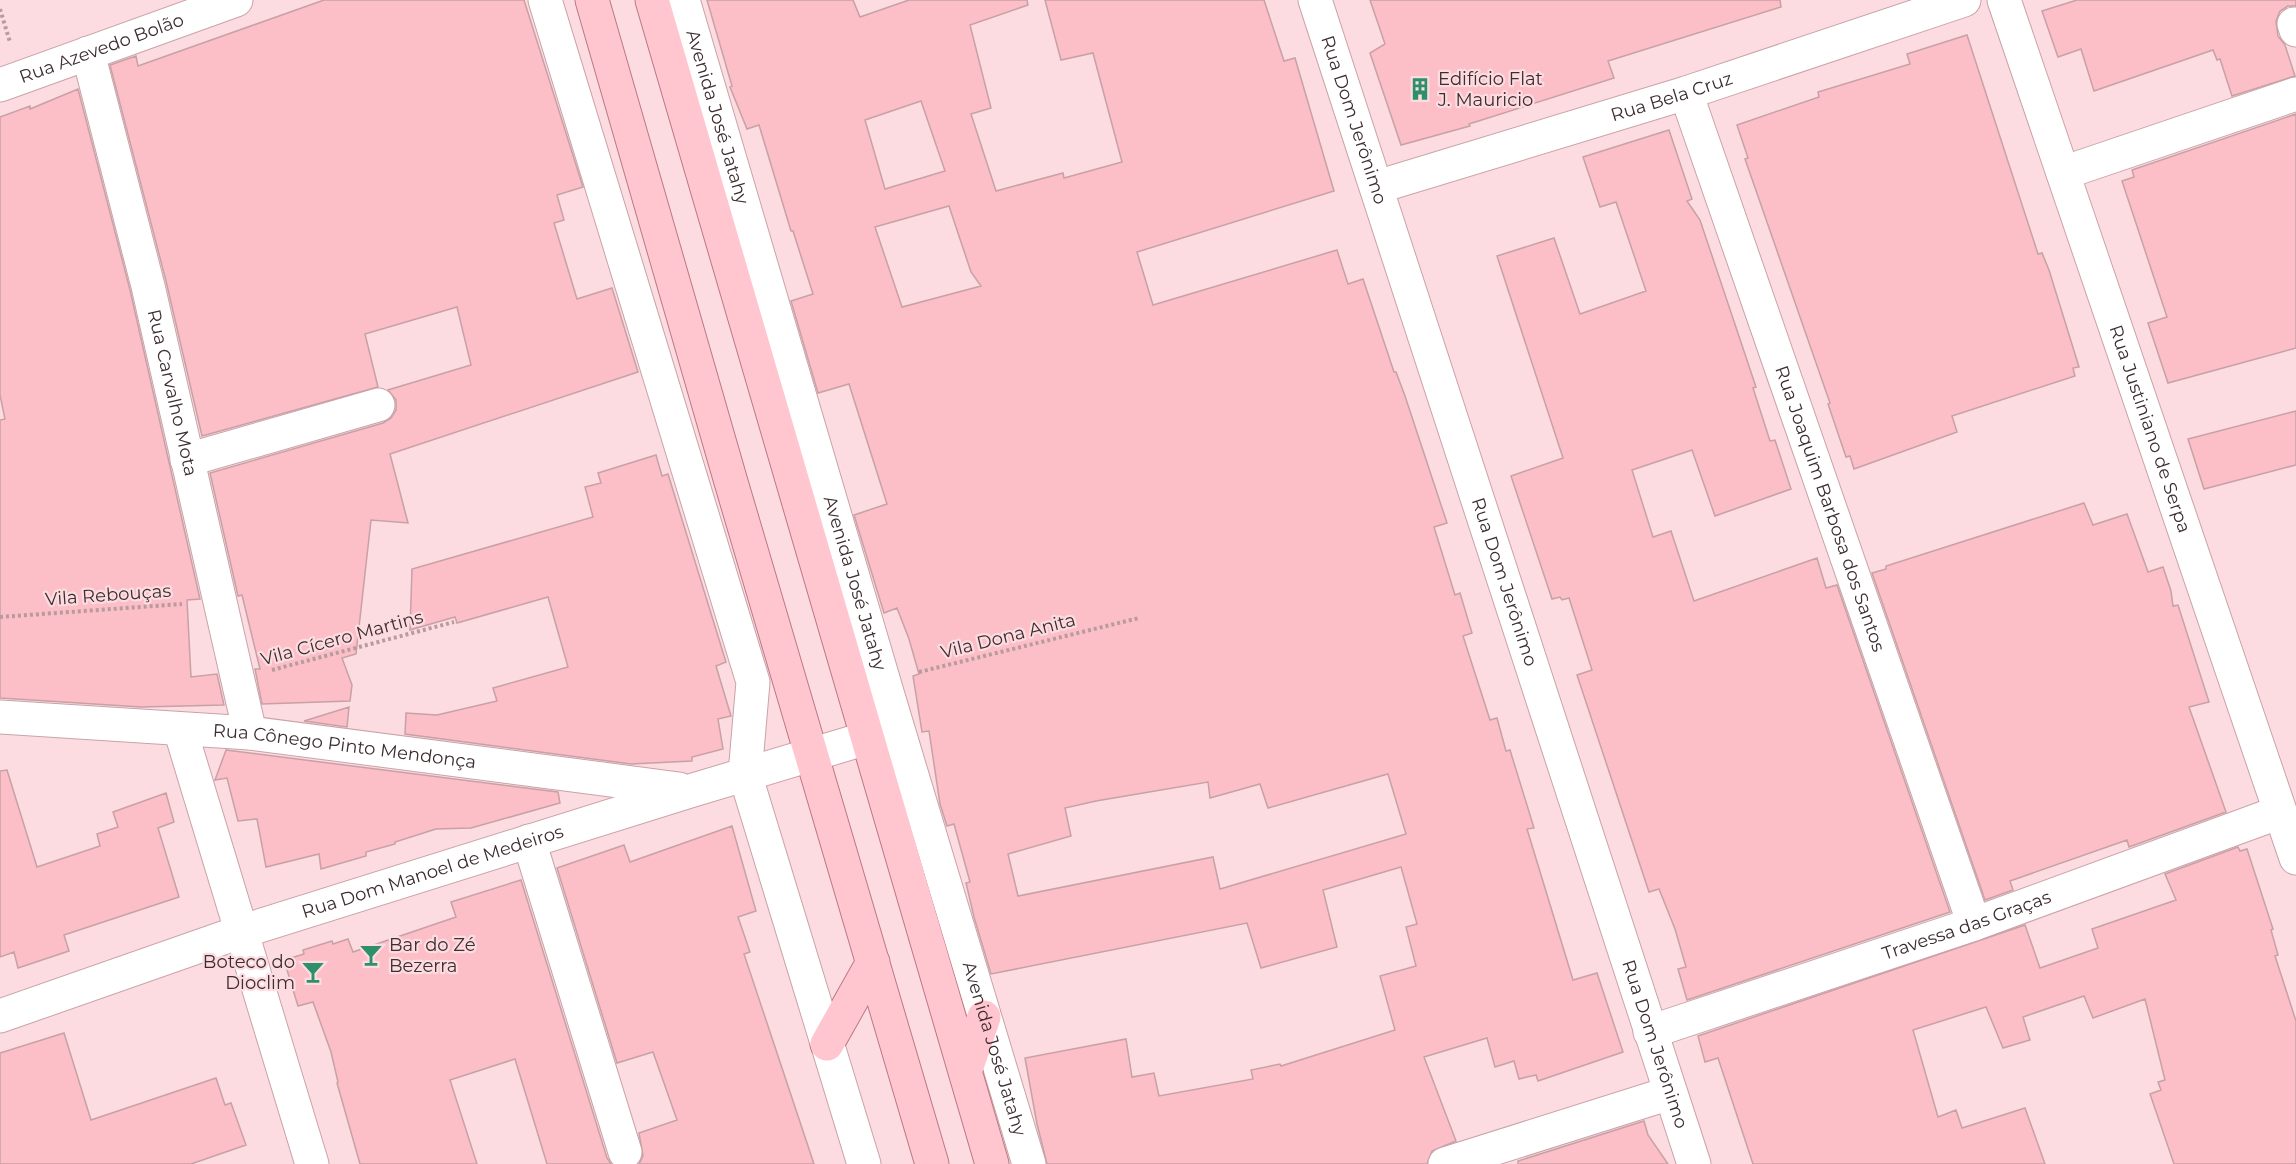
<svg xmlns="http://www.w3.org/2000/svg" width="2296" height="1164" font-family="Montserrat,sans-serif">
  <rect width="100%" height="100%" fill="#fcdce0"/>
  <path fill="#fcbec7" stroke="#c7a1a6" stroke-width="1.5" fill-rule="evenodd" d="M324,0H524L583,187L557,195L564,220L554,223L577,299L612,288L638,372L390,454L408,523L371,520L356,654L342,658L352,685L350,701L262,704L255,669H260L242,595L238,596L210,473L383,423L391,418L396,410V400L388,390L471,365L457,307L365,334L378,387L202,436L166,281L110,65L136,56L138,66Z
    M707,0H853L860,17L909,0H1027L1028,5L970,25L991,108L971,114L996,191L1063,173L1064,178L1122,162L1093,53L1061,60L1045,0H1264L1284,61L1295,58L1334,191L1137,252L1153,305L1337,250L1348,284L1363,279L1394,372H1396L1405,396L1447,523L1434,527L1455,595L1460,593L1472,633L1463,636L1490,720L1497,718L1506,751L1510,750L1534,828L1527,829L1573,980L1597,973L1623,1052L1538,1081L1536,1075L1519,1079L1514,1061L1495,1067L1487,1038L1424,1057L1456,1141L1432,1151L1427,1164H1047L1037,1124L1025,1058L1126,1039L1132,1077L1154,1073L1159,1096L1253,1079L1251,1070L1280,1064L1281,1066L1395,1030L1380,976L1416,966L1406,927L1417,924L1401,867L1323,890L1337,947L1261,968L1247,923L991,974L974,917L966,883L970,882L954,824L947,826L940,804L929,731L922,732L913,676L919,674L909,639L897,608L884,613L854,515L887,504L849,384L818,393L791,301L813,294L793,231H791L759,125L747,129L730,87L732,86ZM921,101L945,171L885,189L865,120ZM949,206L971,272L981,286L902,307L875,227ZM1388,774L1406,834L1220,889L1213,857L1018,896L1008,854L1071,836L1065,808L1096,801L1208,782L1210,798L1260,784L1268,808Z
    M1370,0H1780L1781,7L1608,61L1614,78L1469,124L1470,126L1401,145L1370,53L1385,44Z
    M2077,0H2296V6H2288L2280,11L2276,21L2278,36L2285,45L2295,76L2232,96L2220,59L2217,60L2213,50L2094,91L2081,49L2058,57L2042,11Z
    M1967,35L2038,254L2042,253L2049,270L2079,367L2073,368L2075,376L1952,416L1957,432L1854,469L1850,456L1846,457L1828,404L1830,403L1745,159L1748,158L1737,125L1819,97L1818,92L1910,64L1907,54Z
    M78,89L130,290L200,599L187,600L191,677L217,674L224,705L141,707L0,698V420L5,419L0,395V117L30,106V109Z
    M2296,114V348L2168,383L2148,323L2167,317L2122,181L2134,177L2132,170Z
    M1669,130L1692,199L1687,201L1700,220L1756,387L1753,388L1770,441L1775,440L1791,489L1715,516L1692,450L1632,470L1653,537L1671,531L1694,601L1817,558L1826,588L1837,585L1950,912L1687,1000L1678,969L1686,967L1675,929L1659,889L1649,892L1577,675L1592,670L1569,598L1562,600L1560,597L1552,599L1511,476L1563,458L1497,256L1554,238L1580,314L1646,291L1616,202L1600,207L1583,157Z
    M2296,411V465L2204,489L2188,439Z
    M656,455L662,476L668,474L726,662L716,666L731,716L718,719L723,749L692,757V761L631,764L405,734L406,713L437,715L497,701L493,688L568,667L548,597L457,623L455,617L410,630L412,569L593,517L585,487L601,483L598,473Z
    M2084,503L2093,525L2127,514L2148,572L2163,567L2171,591L2173,606L2178,605L2209,702L2189,707L2226,812L2129,847L2127,840L2010,881L2013,890L1985,900L1872,573L1886,569V566Z
    M349,707L347,727L304,721Z
    M226,750L558,792L560,803L471,828L436,829L395,842V844L366,852V856L321,869L319,854L266,867L257,819L238,821L227,778L215,780Z
    M7,770L37,867L100,846L97,834L118,827L113,812L166,793L174,822L158,828L179,897L64,935L69,951L18,968L14,952L0,957V771Z
    M732,826L756,911L738,917L750,952L744,954L814,1164H639L643,1156L639,1133L677,1120L653,1052L617,1063L557,868L624,845L630,862Z
    M2238,847L2240,851L2247,849L2273,929L2271,930L2278,955L2275,956L2296,1021V1164H2174L2150,1094L2161,1090L2158,1082L2165,1080L2145,999L2093,1018L2084,996L2023,1017L2030,1040L2003,1048L1986,1007L1913,1030L1938,1117L1956,1110L1962,1128L2025,1108L2045,1164H1753L1718,1058L1705,1062L1698,1036L2025,925L2040,968L2098,948L2092,929L2176,900L2165,874Z
    M521,880L607,1158L611,1164H547L515,1059L450,1080L477,1164H360L337,1083L338,1082L331,1052L313,1002L298,1006L284,960L304,954L303,950L332,941L333,944L348,939L353,952L456,917L451,902Z
    M64,1033L91,1120L216,1078L225,1105L231,1103L246,1145L191,1164H0V1053Z
    M1644,1121L1648,1135L1668,1164H1518V1161Z"/>
  <g fill="none" stroke-linecap="round" stroke-linejoin="round">
    <g stroke="#c9a3a8" stroke-width="35">
      <g id="minor">
        <path d="M545,0L753,682L745,774L864,1164"/>
        <path id="s1" d="M683,0L889,699L1029,1164"/>
        <path id="s2" d="M1315,0L1694,1164"/>
        <path id="s3" d="M2004,0L2296,858"/>
        <path d="M2294,24L2296,30"/>
        <path id="s4" d="M88,53L148,286L250,733"/>
        <path id="s5" d="M0,85L236,0"/>
        <path id="s6" d="M1686,93L1974,924"/>
        <path d="M2063,173L2296,94"/>
        <path id="s7" d="M1377,187L1686,93L1964,0"/>
        <path d="M187,460L378,405"/>
        <path id="s8" d="M0,717L250,733L679,789"/>
        <path d="M180,729L312,1164"/>
        <path d="M529,841L625,1152"/>
        <path id="s9" d="M0,1016L240,932L690,791L867,738"/>
        <path id="s10" d="M1650,1032L1974,924L2280,812"/>
        <path d="M1445,1164L1670,1093"/>
      </g>
    </g>
    <g stroke="#bb7883" stroke-width="35">
      <path id="major" d="M592,0L731,482L932,1164
        M652,0L992,1164
        M827,1044L873,962
        M965,1072L984,1017"/>
    </g>
    <path stroke="#b69c9f" stroke-width="4" stroke-dasharray="3 3" stroke-linecap="butt" d="M0,9L10,42
      M0,617L182,604
      M272,670L454,622
      M919,672L1139,618"/>
    <use href="#minor" stroke="#fff" stroke-width="33"/>
    <use href="#major" stroke="#ffc6d0" stroke-width="33"/>
  </g>
  <defs>
    <g id="building-bare" transform="scale(1.8)"><path d="M-4-6H4V6H1V3H-1V6H-4ZM-2.5-4.3h1.7v1.8h-1.7ZM.8-4.3h1.7v1.8H.8ZM-2.5-1h1.7V.8h-1.7ZM.8-1h1.7V.8H.8Z" fill="#2d906b" stroke="#fcdce0" stroke-width="2.5" paint-order="stroke"/></g>
    <g id="bar-bare" transform="scale(1.8)"><path d="M-6-5H6L.8 .8V4.5H3.5V6h-7V4.5H-.8V.8Z" fill="#2d906b" stroke="#fcdce0" stroke-width="2.5" paint-order="stroke"/></g>
  </defs>
  <g fill-rule="evenodd">
    <use href="#building-bare" x="1420" y="89"/>
    <use href="#bar-bare" x="371" y="955"/>
    <use href="#bar-bare" x="313" y="972"/>
  </g>
  <g text-anchor="middle" dominant-baseline="central" stroke-width="4.5" stroke-linejoin="round" paint-order="stroke">
    <g font-size="18" fill="#3c2d2f" stroke="#fcdce0">
      <text stroke="none"><textPath href="#s5" startOffset="108">Rua Azevedo Bolão</textPath></text>
      <text stroke="none"><textPath href="#s7" startOffset="308">Rua Bela Cruz</textPath></text>
      <text stroke="none"><textPath href="#s1" startOffset="122">Avenida José Jatahy</textPath></text>
      <text stroke="none"><textPath href="#s2" startOffset="126">Rua Dom Jerônimo</textPath></text>
      <text stroke="none"><textPath href="#s4" startOffset="350">Rua Carvalho Mota</textPath></text>
      <text stroke="none"><textPath href="#s3" startOffset="453">Rua Justiniano de Serpa</textPath></text>
      <text stroke="none"><textPath href="#s6" startOffset="440">Rua Joaquim Barbosa dos Santos</textPath></text>
      <text stroke="none"><textPath href="#s1" startOffset="608">Avenida José Jatahy</textPath></text>
      <text stroke="none"><textPath href="#s2" startOffset="612">Rua Dom Jerônimo</textPath></text>
      <text transform="translate(108 595) rotate(-4)">Vila Rebouças</text>
      <text transform="translate(1008 636) rotate(-14)">Vila Dona Anita</text>
      <text transform="translate(342 638) rotate(-15)">Vila Cícero Martins</text>
      <text stroke="none"><textPath href="#s8" startOffset="346">Rua Cônego Pinto Mendonça</textPath></text>
      <text stroke="none"><textPath href="#s9" startOffset="456">Rua Dom Manoel de Medeiros</textPath></text>
      <text stroke="none"><textPath href="#s10" startOffset="334">Travessa das Graças</textPath></text>
      <text stroke="none"><textPath href="#s2" startOffset="1098">Rua Dom Jerônimo</textPath></text>
      <text stroke="none"><textPath href="#s1" startOffset="1094">Avenida José Jatahy</textPath></text>
    </g>
    <g font-size="18" fill="#3c2d2f" stroke="#fcdce0" text-anchor="start">
      <text x="1438" y="79">Edifício Flat<tspan x="1438" dy="21">J. Mauricio</tspan></text>
      <text x="389" y="945">Bar do Zé<tspan x="389" dy="21">Bezerra</tspan></text>
      <text x="295" y="962" text-anchor="end">Boteco do<tspan x="295" dy="21">Dioclim</tspan></text>
    </g>
  </g>
</svg>
